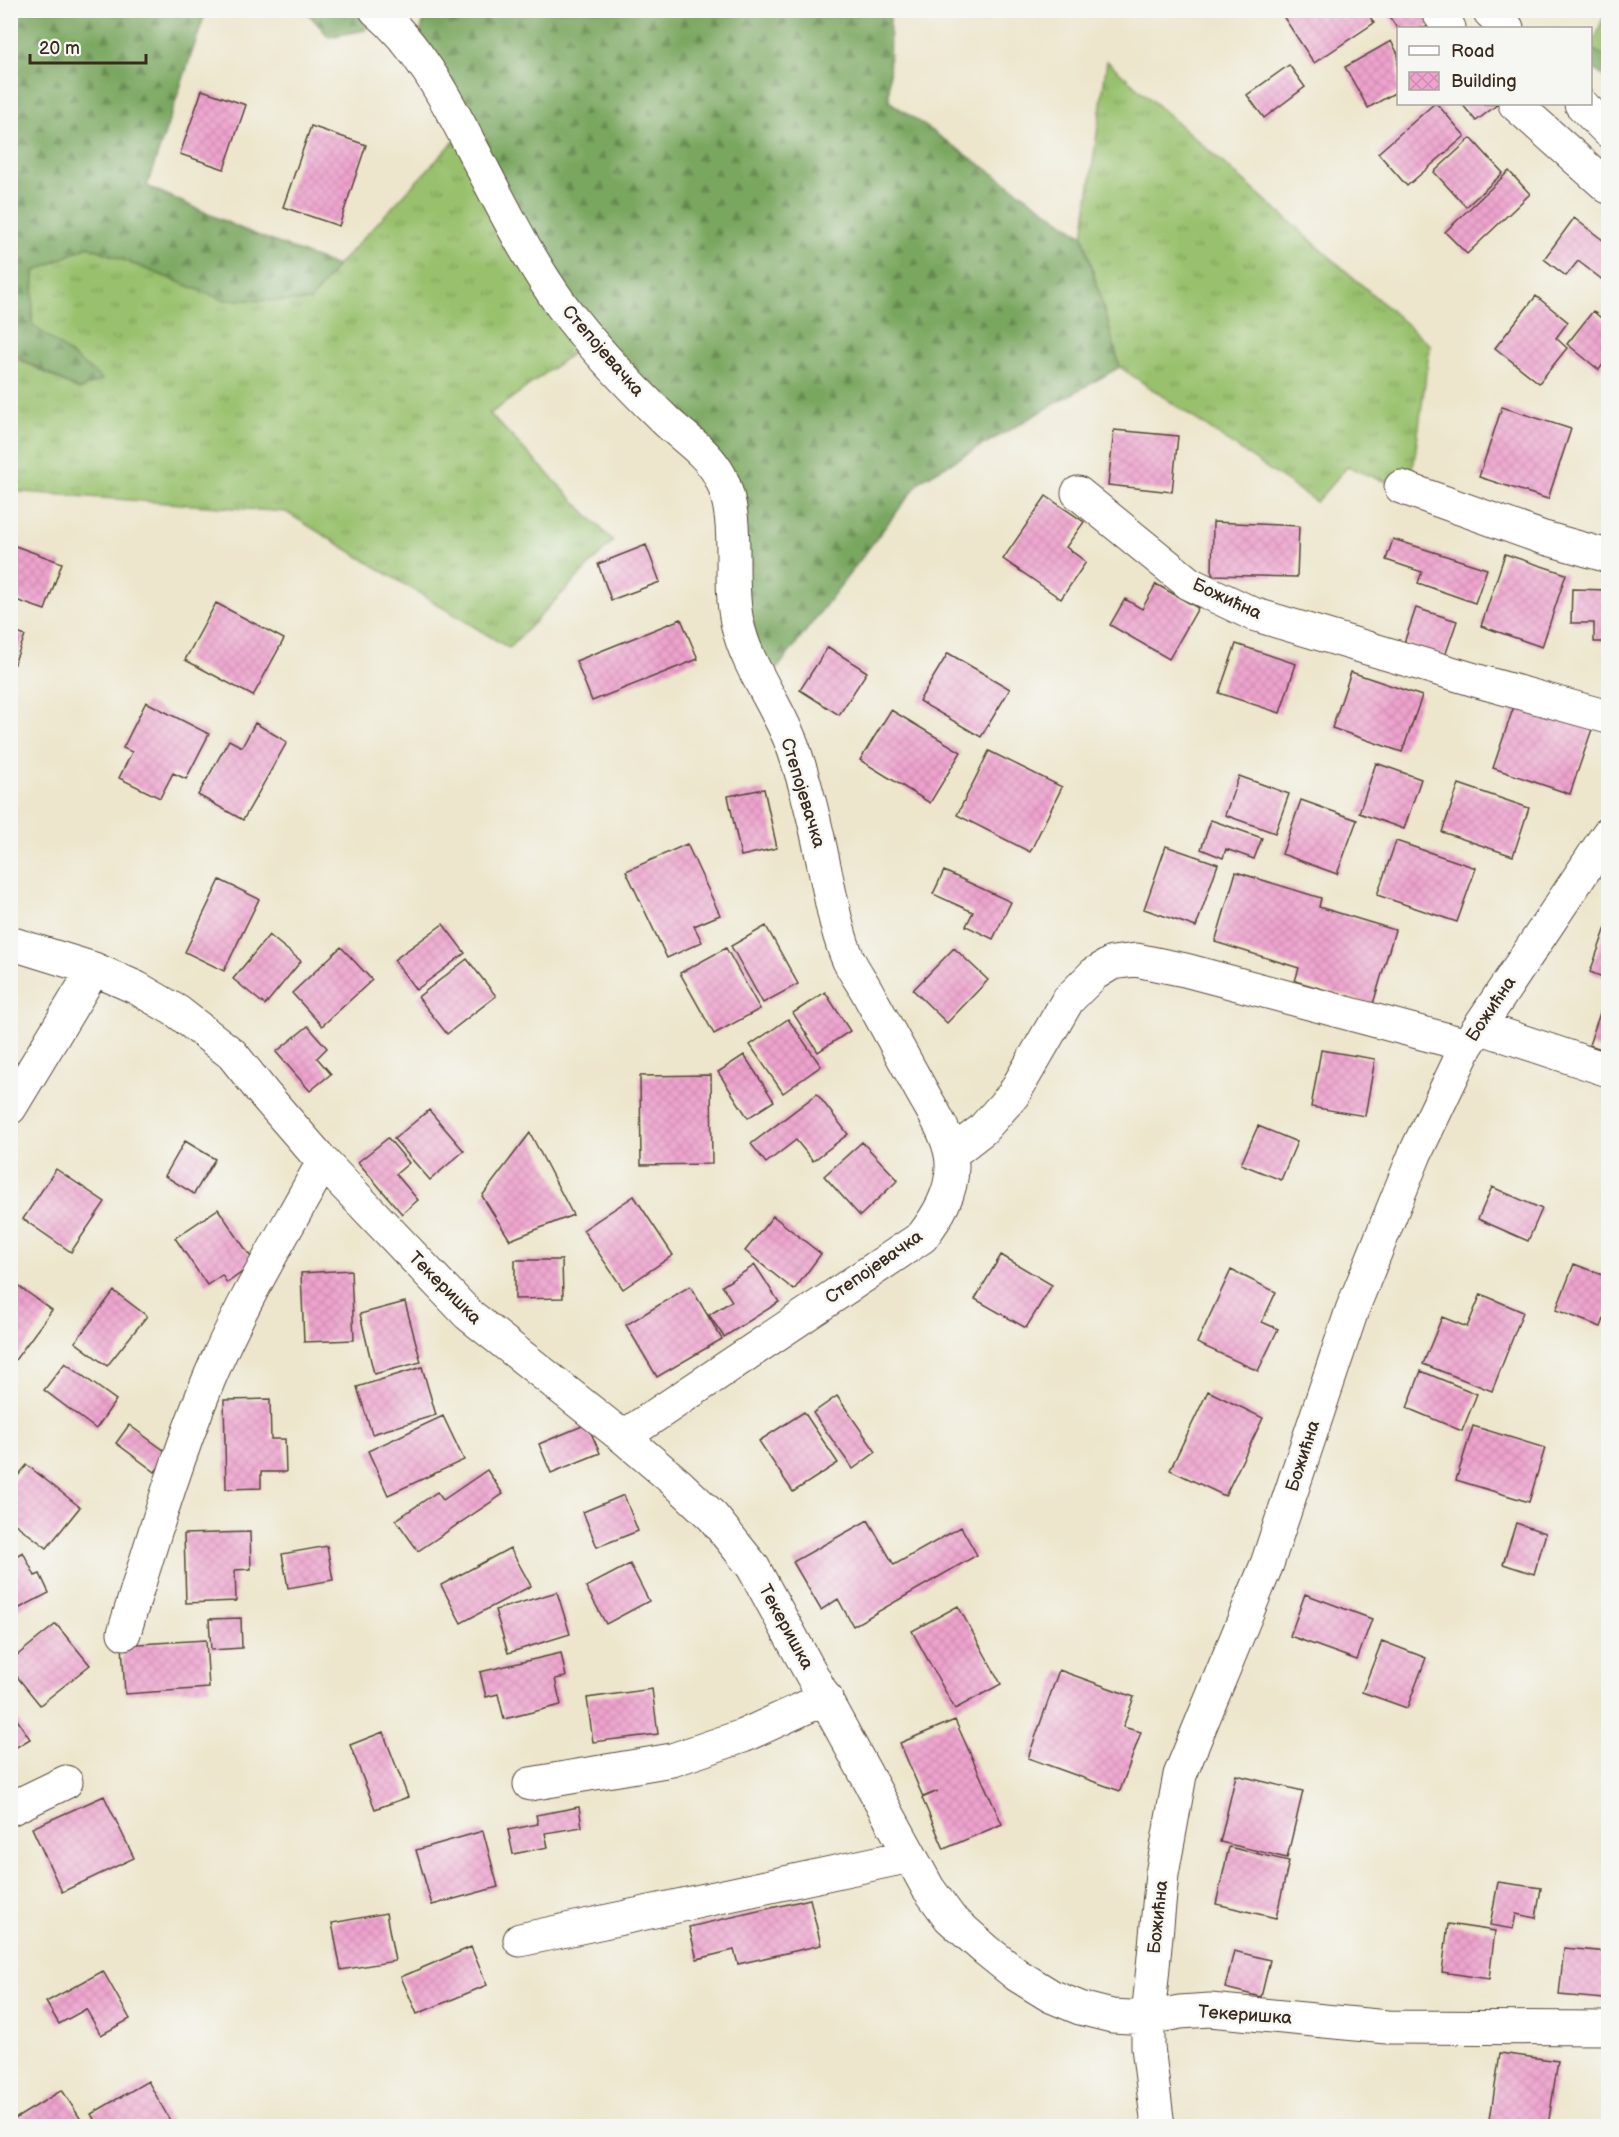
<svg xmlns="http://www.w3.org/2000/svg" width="1619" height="2137" font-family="'Balsamiq Sans',sans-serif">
  <defs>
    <pattern id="grass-tufts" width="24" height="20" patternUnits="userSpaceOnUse" patternTransform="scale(1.5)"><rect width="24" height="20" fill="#99c16d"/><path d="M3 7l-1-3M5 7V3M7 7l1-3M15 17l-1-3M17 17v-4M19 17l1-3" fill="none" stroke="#7e9d59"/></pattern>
    <pattern id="forest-firs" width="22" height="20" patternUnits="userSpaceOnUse" patternTransform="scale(1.5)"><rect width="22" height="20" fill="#7aa760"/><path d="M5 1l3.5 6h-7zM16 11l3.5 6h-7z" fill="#65884f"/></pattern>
    <pattern id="building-cross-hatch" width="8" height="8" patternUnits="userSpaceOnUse" patternTransform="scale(1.5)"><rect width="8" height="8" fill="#eea3ce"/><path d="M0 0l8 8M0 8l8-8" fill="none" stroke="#cd8cb0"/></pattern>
  </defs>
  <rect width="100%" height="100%" fill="#f6f6f2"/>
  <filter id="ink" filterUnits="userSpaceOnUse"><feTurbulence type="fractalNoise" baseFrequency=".0167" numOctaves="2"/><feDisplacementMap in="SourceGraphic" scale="12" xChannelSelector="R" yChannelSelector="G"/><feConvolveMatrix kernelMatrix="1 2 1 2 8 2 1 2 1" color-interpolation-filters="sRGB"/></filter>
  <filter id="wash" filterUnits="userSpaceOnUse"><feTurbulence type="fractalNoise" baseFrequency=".008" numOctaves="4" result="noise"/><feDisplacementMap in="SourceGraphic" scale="24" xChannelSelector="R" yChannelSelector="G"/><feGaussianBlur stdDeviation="1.35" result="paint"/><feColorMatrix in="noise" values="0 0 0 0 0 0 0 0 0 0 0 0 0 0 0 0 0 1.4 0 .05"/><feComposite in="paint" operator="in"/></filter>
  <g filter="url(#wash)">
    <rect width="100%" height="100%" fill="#ede6cc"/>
    <path fill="url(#grass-tufts)" stroke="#6a7646" stroke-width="1.5" d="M1606,11H1608V58L1591,50Z
      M1107,61L1430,345L1414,463L1401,487L1347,467L1316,502L1120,367L1083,236Z
      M463,132L589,341L490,414L613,541L509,648L286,512L11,491L10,355L79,390L101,379L32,324L34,272L88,246L224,300L310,301L337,266Z"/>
    <path fill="url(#forest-firs)" stroke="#5a683f" stroke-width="1.5" d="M10,11H206L147,186L244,230L337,266L310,301L224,300L88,246L34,272L32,324L102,379L79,390L11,353Z
      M306,11H363L366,30L329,37Z
      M426,11H890L889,101L1083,236L1120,367L921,480L764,686L729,501L610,364L415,53Z
      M1591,49L1608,58V81L1591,66Z"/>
    <g id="blocks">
      <path fill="url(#building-cross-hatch)" d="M1279,10H1366L1374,23L1314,63Z
        M1395,10H1425L1433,23L1425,28H1397L1388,15Z
        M1391,41L1398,54V91L1368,108L1345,67Z
        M1289,65L1305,87L1264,118L1247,95Z
        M202,90L246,105L224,169L180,154Z
        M1434,104H1437L1465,136L1407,186L1378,153Z
        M1462,104H1498L1476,121Z
        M311,126L366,145L339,226L283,207Z
        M1471,138L1503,173L1466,207L1434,172Z
        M1509,171L1530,194L1467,254L1445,232Z
        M1574,218L1608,244V274L1604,281L1578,261L1566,276L1544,259Z
        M1536,296L1568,322L1556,338L1567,348L1539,383L1495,348Z
        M1593,311L1608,324V357L1599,370L1567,344Z
        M1502,407L1571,429L1548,499L1479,477Z
        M1114,430L1178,436L1172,492L1108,485Z
        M1046,496L1084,522L1066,547L1086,562L1061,599L1003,559Z
        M1213,522L1299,526L1297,577L1212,575Z
        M1393,539L1487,569L1475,603L1418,583L1422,572L1386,560Z
        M10,544L62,563L45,610L10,598Z
        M646,545L660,582L611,600L598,564Z
        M1505,554L1566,574L1542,647L1481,626Z
        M1156,584L1198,608L1169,659L1110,625L1125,599L1142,609Z
        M1572,589L1608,590V642H1594V623H1571Z
        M216,603L284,639L253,696L185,660Z
        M1416,608L1457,621L1445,656L1404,643Z
        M681,619L698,659L592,701L576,661Z
        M10,630L25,636L11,671H10Z
        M1236,644L1296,664L1280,713L1219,693Z
        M828,647L867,672L839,715L800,690Z
        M948,653L1010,689L981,737L919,701Z
        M1351,672L1422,696L1402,752L1332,728Z
        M146,702L209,734L186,779L173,773L160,798L119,778L132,752L123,748Z
        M1515,703L1592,729L1570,794L1493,768Z
        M891,710L961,752L930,803L860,760Z
        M255,723L287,742L243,820L198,795L229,740L242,747Z
        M989,751L1062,787L1030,852L957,815Z
        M1376,763L1421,779L1404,829L1359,813Z
        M1239,776L1289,794L1275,833L1225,815Z
        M1459,784L1529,808L1513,856L1442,832Z
        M764,789L777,848L741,856L728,796Z
        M1301,800L1357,820L1337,874L1282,854Z
        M1211,820L1262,838L1254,859L1226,849L1223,858L1201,849Z
        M1396,841L1476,868L1457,922L1377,895Z
        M687,844L720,915L694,926L702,942L667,958L626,871Z
        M1166,846L1218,864L1196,927L1144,909Z
        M944,871L1011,902L993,939L966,926L973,912L933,894Z
        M1236,872L1321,898L1319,907L1395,930L1373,1004L1295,981L1299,968L1215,942Z
        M220,880L259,899L224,971L185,952Z
        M1608,922V979L1590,972Z
        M443,924L465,953L416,990L394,960Z
        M766,926L798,984L763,1003L731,946Z
        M269,935L301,961L265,1005L233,979Z
        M341,947L372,980L322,1026L292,993Z
        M726,948L760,1009L714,1034L680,973Z
        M954,948L988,980L947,1023L913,990Z
        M467,959L496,996L447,1034L418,997Z
        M825,992L850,1031L818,1052L793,1013Z
        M1601,1010L1608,1013V1051L1589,1045Z
        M788,1019L821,1066L783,1093L750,1045Z
        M308,1026L327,1048L317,1058L331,1074L310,1091L276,1052Z
        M1321,1050L1375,1059L1365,1116L1311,1107Z
        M744,1055L774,1101L748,1118L718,1072Z
        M711,1075L712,1164L641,1165L640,1076Z
        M817,1094L848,1134L813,1161L796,1140L766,1163L751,1144Z
        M429,1110L464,1151L430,1180L394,1139Z
        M1258,1126L1297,1142L1281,1180L1241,1164Z
        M530,1133L573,1215L510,1240L482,1196Z
        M388,1138L409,1163L396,1174L418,1200L402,1214L358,1162Z
        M185,1141L215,1159L194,1194L165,1176Z
        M862,1142L898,1180L860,1216L824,1176Z
        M56,1169L105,1202L71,1252L23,1219Z
        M1492,1187L1542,1209L1528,1241L1478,1219Z
        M634,1196L673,1255L623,1289L583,1230Z
        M218,1209L255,1263L227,1283L222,1275L207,1285L175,1238Z
        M773,1216L821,1254L794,1290L745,1251Z
        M1001,1255L1052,1285L1026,1328L975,1299Z
        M515,1260H562L563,1298L515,1299Z
        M1574,1264L1608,1277V1308L1601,1327L1556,1310Z
        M755,1265L779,1302L724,1337L709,1315L732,1301L722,1286Z
        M351,1270L354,1340L304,1342L301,1273Z
        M1231,1270L1276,1292L1262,1322L1278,1329L1258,1371L1197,1343Z
        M10,1280L52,1310L10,1367Z
        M690,1286L722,1339L657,1377L626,1325Z
        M114,1291L147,1316L107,1366L75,1342Z
        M1481,1294L1523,1312L1492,1391L1423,1364L1442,1317L1467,1327Z
        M405,1302L421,1362L374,1374L360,1314Z
        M65,1363L116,1400L96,1429L44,1390Z
        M422,1367L436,1415L372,1434L357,1387Z
        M1421,1371L1477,1394L1462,1431L1407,1408Z
        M1208,1391L1263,1418L1225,1496L1170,1470Z
        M837,1396L876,1452L853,1469L813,1413Z
        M270,1399L271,1439H285L286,1472H261V1488L226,1489L224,1400Z
        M804,1412L838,1463L793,1492L759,1441Z
        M443,1416L464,1460L388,1495L368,1451Z
        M587,1424L600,1453L551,1473L539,1444Z
        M129,1425L169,1454L155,1472L116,1443Z
        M1473,1426L1545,1448L1529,1502L1456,1480Z
        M27,1465L80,1507L47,1548L10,1520V1485Z
        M487,1470L503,1494L418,1551L396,1520L437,1492L443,1500Z
        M624,1495L638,1531L597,1547L583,1512Z
        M868,1520L894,1565L961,1527L977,1555L853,1626L838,1599L821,1610L793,1562Z
        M1516,1523L1546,1533L1534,1574L1503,1564Z
        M250,1532L251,1569L235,1570L236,1601L186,1603L184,1534Z
        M327,1546L333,1580L288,1588L282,1554Z
        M510,1548L531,1586L461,1623L441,1585Z
        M23,1552L35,1576L40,1574L49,1593L10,1613V1559Z
        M630,1564L649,1601L606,1624L586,1587Z
        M557,1592L570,1634L508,1653L495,1610Z
        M1305,1594L1372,1619L1357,1660L1290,1636Z
        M958,1606L1001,1684L955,1709L912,1631Z
        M241,1618L242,1648L211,1650L209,1619Z
        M56,1624L90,1665L40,1705L10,1668V1661Z
        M206,1640L209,1688L125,1694L122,1645Z
        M1382,1641L1426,1658L1407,1708L1362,1692Z
        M561,1653L566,1677L555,1679L561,1705L504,1719L498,1694L486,1697L480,1672Z
        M1059,1670L1134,1697L1123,1727L1141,1732L1120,1791L1028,1758Z
        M652,1689L658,1734L593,1742L587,1698Z
        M10,1709L30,1739L10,1751Z
        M955,1720L1002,1824L944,1849L922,1798L938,1791L923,1797L900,1743Z
        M383,1732L408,1797L375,1809L350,1745Z
        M1236,1775L1303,1791L1287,1858L1220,1842Z
        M104,1796L134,1858L62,1892L32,1828Z
        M579,1807L582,1827L545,1833L548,1847L513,1854L508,1830L538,1824L536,1815Z
        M483,1831L498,1887L432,1905L416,1850Z
        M1229,1847L1289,1861L1276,1918L1216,1904Z
        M1498,1882L1541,1888L1536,1918L1516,1914L1513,1929L1490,1925Z
        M810,1899L821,1945L738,1964L734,1950L697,1959L689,1927Z
        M386,1913L395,1961L341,1970L332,1923Z
        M1448,1924L1495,1931L1489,1979L1442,1972Z
        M471,1947L487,1985L417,2014L401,1977Z
        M1564,1948L1608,1952L1604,1999L1559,1995Z
        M1234,1951L1270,1960L1261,1997L1225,1988Z
        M103,1971L130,2019L101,2035L86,2009L59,2024L46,2002Z
        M1500,2053L1558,2061L1548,2126H1489Z
        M148,2081L173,2126H98L91,2114Z
        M62,2090L85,2126H10V2122Z"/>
    </g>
  </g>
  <g filter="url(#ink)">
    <use href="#blocks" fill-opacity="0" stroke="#564638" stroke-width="1.5"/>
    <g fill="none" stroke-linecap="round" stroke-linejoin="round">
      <g stroke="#564638" stroke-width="35">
        <path id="minor" d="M376,10C421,48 448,103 475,154C502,206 528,259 562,306C593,348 629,385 666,421C684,438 708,453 720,476C742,521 727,575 737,622C746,667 779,706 794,750C807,788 816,826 824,866C831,897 836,932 849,961C855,973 864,985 870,997C887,1028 904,1059 921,1090C933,1112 953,1141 952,1167C952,1194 937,1217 922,1237L623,1437
          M1437,10L1449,28
          M1490,12L1507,28
          M1515,104L1608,187
          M1581,104L1608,131
          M1401,487L1541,537L1608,556
          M1078,493L1190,584L1253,614L1485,683L1608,717
          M10,943L94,969L137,988L178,1012L232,1054L264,1094L323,1162L468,1314L623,1437L677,1483L713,1517L753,1567L928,1888L950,1918L986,1950L1017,1975L1051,1996L1080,2008L1112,2016L1148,2018L1180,2012L1210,2010L1387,2027L1608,2028
          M1479,1027L1608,1070
          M10,1108L94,969
          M951,1154L982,1130L1013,1095L1068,1000L1094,974L1112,963L1136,960L1185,970L1467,1045
          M124,1633C150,1548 175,1462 209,1379C240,1304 284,1234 323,1162
          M530,1784L672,1760L743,1736L826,1698
          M10,1809L66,1782
          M520,1940L910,1856
          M1158,2126L1148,2047V2018L1162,1874L1180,1775L1267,1564L1352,1310L1415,1154L1467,1045L1608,834"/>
      </g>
      <use href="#minor" stroke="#fff" stroke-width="33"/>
    </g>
  </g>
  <g text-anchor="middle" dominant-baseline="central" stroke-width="5" stroke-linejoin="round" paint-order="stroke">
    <g font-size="18" fill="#3b2a1e" stroke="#f6f6f2">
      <text transform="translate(603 351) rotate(49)">Степојевачка</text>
      <text transform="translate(1227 599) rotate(25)">Божићна</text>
      <text transform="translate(803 793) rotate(73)">Степојевачка</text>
      <text transform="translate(1491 1009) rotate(-56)">Божићна</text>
      <text transform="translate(874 1267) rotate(-35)">Степојевачка</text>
      <text transform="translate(445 1288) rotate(45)">Текеришка</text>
      <text transform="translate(1303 1456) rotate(-72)">Божићна</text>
      <text transform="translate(786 1627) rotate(61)">Текеришка</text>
      <text transform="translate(1158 1917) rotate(-84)">Божићна</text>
      <text transform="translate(1245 2015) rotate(4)">Текеришка</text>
    </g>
  </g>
  <rect width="1619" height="2137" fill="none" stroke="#f6f6f2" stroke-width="36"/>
  <rect x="1397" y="27" width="195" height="78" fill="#f6f6f2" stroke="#aba49d" stroke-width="1.5"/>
  <rect x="1409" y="46" width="30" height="9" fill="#ffffff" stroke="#aba49d" stroke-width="1.5"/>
  <text x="1451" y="57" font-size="18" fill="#3b2a1e">Road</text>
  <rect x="1409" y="72" width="30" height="18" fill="url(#building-cross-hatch)" stroke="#aba49d" stroke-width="1.5"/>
  <text x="1451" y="87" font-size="18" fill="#3b2a1e">Building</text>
  <path d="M30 54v9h116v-9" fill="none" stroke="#3b2a1e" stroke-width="3"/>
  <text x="39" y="54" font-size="18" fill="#3b2a1e" stroke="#f6f6f2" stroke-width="4.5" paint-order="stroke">20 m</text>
</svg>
